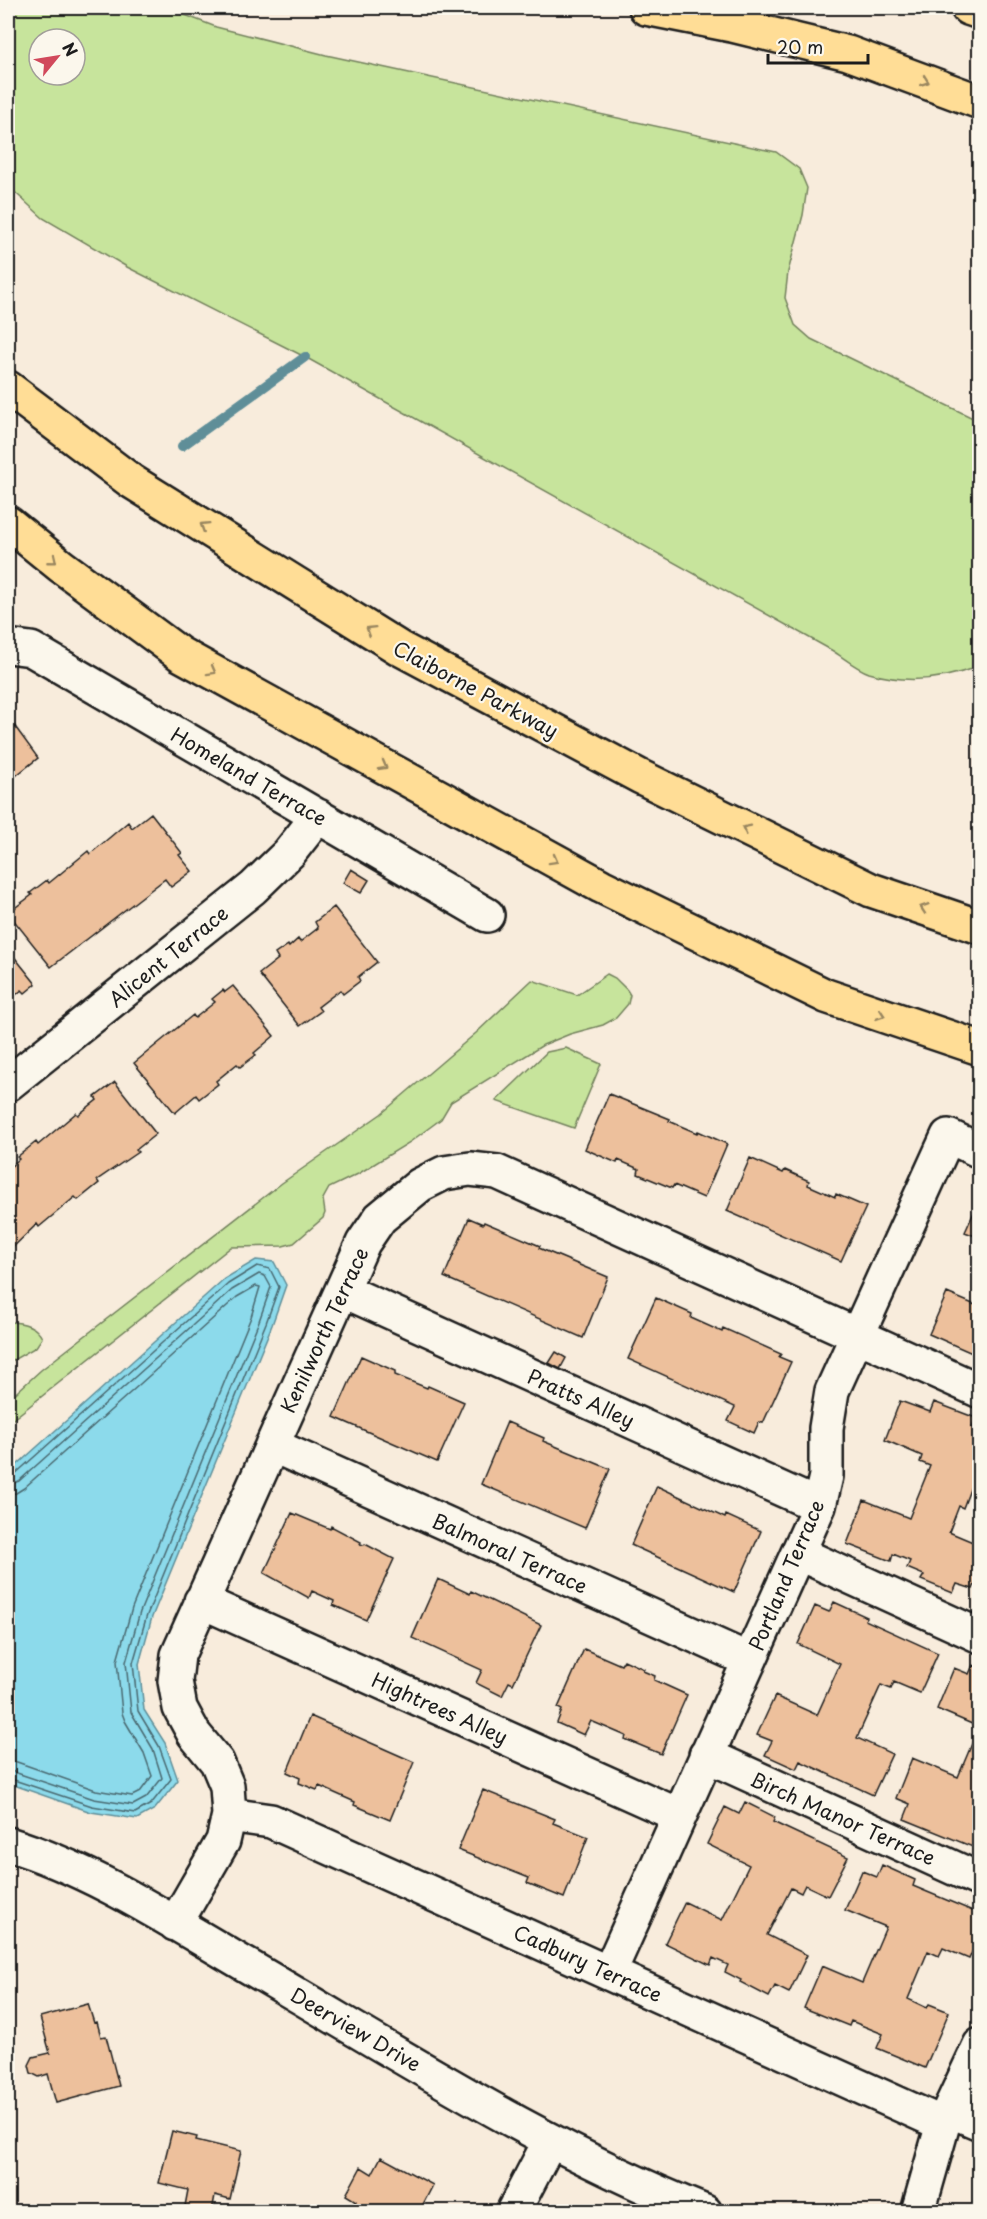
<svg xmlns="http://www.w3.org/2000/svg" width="987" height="2219" font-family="'Playpen Sans',sans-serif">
  <rect width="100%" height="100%" fill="#f8ecdc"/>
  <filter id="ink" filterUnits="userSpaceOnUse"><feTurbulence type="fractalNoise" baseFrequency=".0167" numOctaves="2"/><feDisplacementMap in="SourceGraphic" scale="12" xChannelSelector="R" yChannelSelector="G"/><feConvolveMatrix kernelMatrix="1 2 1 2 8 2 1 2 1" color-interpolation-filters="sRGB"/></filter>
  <g filter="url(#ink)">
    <path fill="#c7e49c" stroke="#72805c" stroke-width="1.5" fill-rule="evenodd" d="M8,8H167L216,27L326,55L776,152L799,169L807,188L803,215L788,272L785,298L795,325L811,339L979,421V666C944,680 906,684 869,673C857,669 844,658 833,651L305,357L127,267L43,218L8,186ZM39,39H75V75H39Z
      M607,974L615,978L627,990L630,995L628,1004L616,1018L603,1025L570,1034L543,1045L451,1102L441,1119L410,1142L358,1174L329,1188L323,1199L325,1213L323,1218L294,1243L283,1246L231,1247L8,1423V1400L41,1370L282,1183L381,1114L476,1033L532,980L577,995Z
      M566,1048L601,1064L574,1128L496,1101L547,1052Z
      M8,1322C21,1322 36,1325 42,1338L36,1347L8,1363Z"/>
    <path fill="#8cdaeb" stroke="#5f8e98" stroke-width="1.5" d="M256,1260L274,1262L286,1285L272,1325L152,1617L139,1664L144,1710L165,1743L178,1780L155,1809L137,1819L91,1812L8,1783V1473L224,1279Z"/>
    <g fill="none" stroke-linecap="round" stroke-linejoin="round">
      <path stroke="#49686f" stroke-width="1.5" d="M8,1477L14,1475L228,1284L257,1266L270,1269L279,1287L266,1323L147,1615L133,1663L138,1711L159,1746L171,1779L151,1804L135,1813L92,1806L8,1778
        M8,1485L19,1481L232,1290L259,1274L265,1276L271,1287L259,1321L140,1612L126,1662L131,1712L153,1749L162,1778L146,1798L133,1805L94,1799L8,1770
        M8,1494L16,1493L24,1488L237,1297L256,1286L260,1287L251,1317L132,1608L117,1661L122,1713L125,1721L144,1753L152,1776L140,1792L132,1796L96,1790L17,1762L8,1761"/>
      <path stroke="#5f8e98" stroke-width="10" d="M182,446L305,357"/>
    </g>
    <path fill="#edc09c" stroke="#1c1c1c" stroke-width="1.5" d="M8,717L38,758L8,782Z
      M151,813L182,853L179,855L192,871L171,887L165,879L51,967L8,913L32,895L30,893L47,880L49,883L88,851L90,854L128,822L132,828Z
      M351,869L369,880L361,893L343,883Z
      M334,907L377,962L358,977L360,981L343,994L340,990L318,1007L321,1011L300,1026L259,974L278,959L275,954L288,945L289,947L298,939L300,942L318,928L315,922Z
      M8,949L36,984L25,993L22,990L8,1001Z
      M233,986L274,1036L254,1053L256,1055L240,1067L237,1064L216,1081L218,1084L199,1099L196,1095L175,1113L134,1063L193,1015L195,1018L215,1002L212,999L223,990L225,992Z
      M115,1082L156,1134L136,1150L138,1152L97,1180L99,1183L78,1200L75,1197L39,1227L37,1224L8,1252V1169L19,1159L17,1157L36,1142L38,1145L76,1113L78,1115L97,1100L95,1097Z
      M609,1094L670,1119L669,1121L697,1133L698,1131L727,1144L704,1198L674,1185L672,1188L638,1174L639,1169L618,1160L617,1163L585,1149Z
      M750,1158L783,1173L785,1170L809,1181L808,1185L835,1197L836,1194L866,1207L841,1261L727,1211Z
      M980,1199V1238L965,1232Z
      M469,1218L483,1224L484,1222L540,1246L539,1248L608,1277L583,1338L444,1277Z
      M947,1293L980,1307V1349L974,1347L972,1353L929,1334Z
      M656,1298L692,1314L691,1318L722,1332L723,1328L781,1354L779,1357L791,1362L763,1423L759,1422L754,1433L728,1421L735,1407L628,1359Z
      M556,1352L566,1358L560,1369L549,1363Z
      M361,1356L395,1371V1375L427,1388L428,1386L464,1402L437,1462L334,1417Z
      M900,1401L930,1412L934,1402L976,1418L972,1427L980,1430V1487L972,1484L963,1508L959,1506L949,1532L980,1545V1572L973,1589L957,1584L953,1593L921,1580L924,1575L907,1568L910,1561L893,1554L891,1561L847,1544L864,1500L909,1518L930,1466L920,1462L922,1456L885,1440Z
      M507,1422L544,1438L543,1441L610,1469L585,1528L481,1484Z
      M657,1486L725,1518L726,1515L761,1531L734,1592L631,1545Z
      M292,1513L330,1529L331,1526L361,1542L360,1544L364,1545L365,1544L394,1559L366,1620L333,1605L334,1601L312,1591L309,1598L264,1573Z
      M438,1579L470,1594L471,1591L541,1625L513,1684L509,1682L502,1696L476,1683L482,1670L412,1638Z
      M834,1602L867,1617L865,1620L938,1653L920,1693L894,1682L891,1689L881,1685L857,1738L892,1754L873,1795L800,1761L796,1769L765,1755L772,1741L757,1735L775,1696L817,1715L840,1664L798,1644L815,1606L829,1612Z
      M584,1649L621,1665L624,1660L644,1669L643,1671L655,1676L654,1680L687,1695L661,1754L625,1739L626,1736L591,1721L584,1735L557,1723L562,1710L558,1708Z
      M973,1665L980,1668V1850L904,1819L910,1804L896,1798L912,1758L958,1777L979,1727L937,1709L954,1668L969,1674Z
      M310,1716L414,1762L390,1820L354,1805L355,1802L319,1786L317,1790L299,1783L300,1778L287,1772Z
      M483,1790L555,1819L553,1823L588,1837L564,1898L527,1883L529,1878L458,1850Z
      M745,1802L775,1817L773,1822L848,1857L828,1896L805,1885L801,1893L791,1888L767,1935L807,1955L789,1993L775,1986L769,1997L740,1982L741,1980L725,1972L728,1965L713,1958L710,1965L665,1943L685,1902L722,1920L749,1865L707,1844L725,1807L739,1814Z
      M882,1865L915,1880L913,1886L980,1914V1934L969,1959L943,1948L939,1956L928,1951L908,1999L927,2008L929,2004L949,2012L925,2068L877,2048L883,2034L851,2021L849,2026L804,2008L822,1966L862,1983L886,1927L845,1910L862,1871L877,1877Z
      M88,2004L94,2023L97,2022L101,2037L106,2036L119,2086L56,2103L48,2074L39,2077L31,2073L29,2065L33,2057L50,2053L40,2017Z
      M172,2131L197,2137L196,2140L241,2151L230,2199L215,2195L212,2212L185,2206L188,2190L159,2183Z
      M381,2157L433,2185L419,2212H351L356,2201L346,2195L361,2167L372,2174Z"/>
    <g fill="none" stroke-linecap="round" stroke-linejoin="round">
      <g stroke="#1c1c1c" stroke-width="38">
        <path id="minor" d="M8,646L31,649L487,915
          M8,1084L253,888L289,853L318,816
          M342,1290L819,1506
          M272,1445L749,1660
          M798,1553L980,1636
          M201,1601L678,1815
          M706,1755L980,1880
          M229,1815L271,1821L943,2124
          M8,1844C93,1870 169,1920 246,1965C396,2052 543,2148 705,2212
          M175,1924L223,1841L229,1815L227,1786L217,1762L194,1734L180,1708L175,1681L178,1655L363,1243L380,1218L420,1185L444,1173L470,1169L497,1172L980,1391
          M609,1973L819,1506L826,1476V1428L832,1391L948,1136L980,1151
          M950,2110L980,2123
          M513,2212L550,2141
          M918,2212L943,2124L980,2045"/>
      </g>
      <g stroke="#1c1c1c" stroke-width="38">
        <path id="major" d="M646,8L732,25L848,53L980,102
          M968,8L980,12
          M8,388L131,481L399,648L641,777L871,890L980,927
          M8,523L61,566L180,654L601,886L826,996L980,1048"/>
      </g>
      <use href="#minor" stroke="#fbf7ec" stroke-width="33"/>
      <use href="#major" stroke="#ffdd96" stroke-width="33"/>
    </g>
    <defs><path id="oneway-chevron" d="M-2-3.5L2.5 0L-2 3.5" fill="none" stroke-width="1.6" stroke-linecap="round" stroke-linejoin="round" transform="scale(1.5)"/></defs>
    <g stroke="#99865f">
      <use href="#oneway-chevron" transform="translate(925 81) rotate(20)"/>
      <use href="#oneway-chevron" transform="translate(204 526) rotate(-148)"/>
      <use href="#oneway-chevron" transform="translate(53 560) rotate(39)"/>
      <use href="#oneway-chevron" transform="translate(370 630) rotate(-148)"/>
      <use href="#oneway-chevron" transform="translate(212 671) rotate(29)"/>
      <use href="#oneway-chevron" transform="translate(383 766) rotate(29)"/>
      <use href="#oneway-chevron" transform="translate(746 829) rotate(-154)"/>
      <use href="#oneway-chevron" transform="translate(554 860) rotate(29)"/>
      <use href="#oneway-chevron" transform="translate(924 908) rotate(-161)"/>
      <use href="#oneway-chevron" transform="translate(881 1015) rotate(19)"/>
    </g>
  </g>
  <g text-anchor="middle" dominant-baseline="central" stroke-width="4.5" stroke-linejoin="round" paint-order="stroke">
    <g font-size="20" fill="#1c1c1c" stroke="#fbf7ec">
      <text transform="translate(476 689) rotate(28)">Claiborne Parkway</text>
      <text transform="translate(249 776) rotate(30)">Homeland Terrace</text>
      <text transform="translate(168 956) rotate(-39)">Alicent Terrace</text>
      <text transform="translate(324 1330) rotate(-65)">Kenilworth Terrace</text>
      <text transform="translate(581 1398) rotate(24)">Pratts Alley</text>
      <text transform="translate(510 1553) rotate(24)">Balmoral Terrace</text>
      <text transform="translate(786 1575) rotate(-67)">Portland Terrace</text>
      <text transform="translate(440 1708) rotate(24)">Hightrees Alley</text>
      <text transform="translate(843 1818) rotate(24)">Birch Manor Terrace</text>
      <text transform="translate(588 1963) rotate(24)">Cadbury Terrace</text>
      <text transform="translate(356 2029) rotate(30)">Deerview Drive</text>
    </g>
  </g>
  <rect width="987" height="2219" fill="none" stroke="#fbf7ec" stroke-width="30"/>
  <rect x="15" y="15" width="957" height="2189" fill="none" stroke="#1c1c1c" stroke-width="2" filter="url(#ink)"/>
  <g transform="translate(57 57) rotate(60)"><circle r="28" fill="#fbf7ec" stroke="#a29f99" stroke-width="1.5"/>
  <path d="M0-4.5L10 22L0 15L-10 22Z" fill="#d1495b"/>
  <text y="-9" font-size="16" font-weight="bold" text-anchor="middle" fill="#1c1c1c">N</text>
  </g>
  <path d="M768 54v9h100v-9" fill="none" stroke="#1c1c1c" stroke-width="3"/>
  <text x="777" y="54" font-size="18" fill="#1c1c1c" stroke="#fbf7ec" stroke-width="4.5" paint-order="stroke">20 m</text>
</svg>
